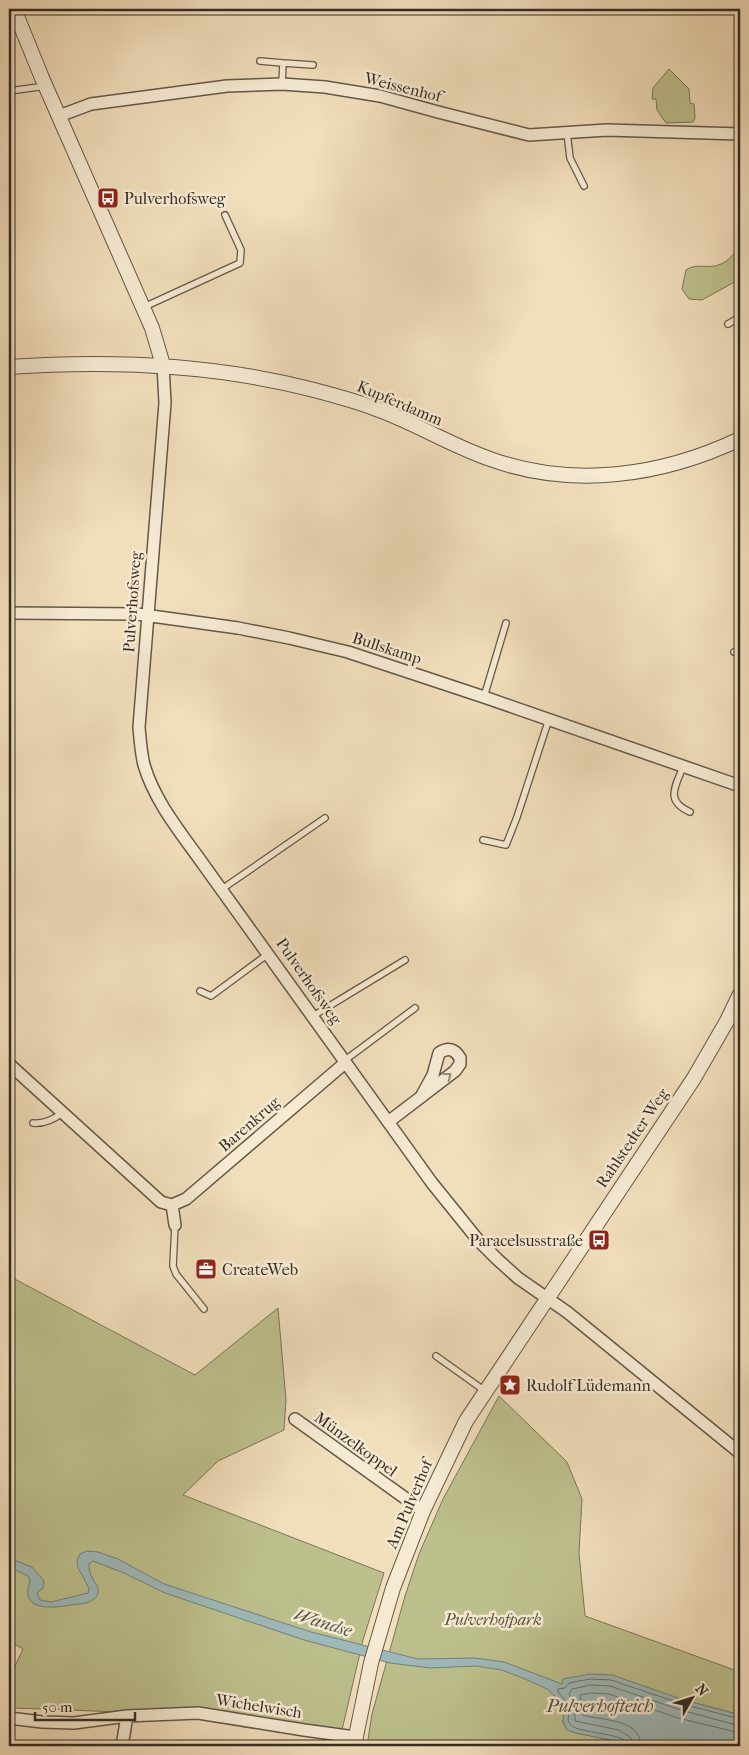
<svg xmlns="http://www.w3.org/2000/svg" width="749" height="1755" font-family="'IM FELL French Canon',serif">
  <rect width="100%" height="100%" fill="#f1debb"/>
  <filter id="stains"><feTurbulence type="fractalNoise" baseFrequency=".004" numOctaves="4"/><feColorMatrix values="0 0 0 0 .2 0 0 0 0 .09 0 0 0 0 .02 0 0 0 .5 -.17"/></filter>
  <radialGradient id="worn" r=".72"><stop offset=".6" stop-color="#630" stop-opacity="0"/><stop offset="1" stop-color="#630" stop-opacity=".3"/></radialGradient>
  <path fill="#bdc08d" stroke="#797658" d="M669,69L689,89L690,103L694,104L695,118L693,122L666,123L657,110L656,99H652L653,88Z
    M740,249V279L702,300L689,299L682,289L686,270C697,262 708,270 721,264C729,261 733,253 740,249Z
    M9,1276L195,1375L278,1308L286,1400L284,1430L218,1461L183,1495L384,1573L363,1640L342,1730L120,1712L14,1708L9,1705V1679L23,1649L9,1641Z
    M499,1396L567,1462L582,1499L579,1553L585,1616L740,1672V1715L684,1700L563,1684L561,1702L564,1710L563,1722L567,1730L576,1733L616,1741L626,1746H367L372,1714L405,1596L419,1554L443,1499Z"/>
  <path fill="#9ebaba" stroke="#74817d" d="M87,1551L98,1552L118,1559L164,1584L311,1632L418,1659L475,1658L504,1662L562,1684L563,1679L590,1674L612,1675L684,1700L740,1715V1746H626L616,1741L576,1733L567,1730L563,1722L564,1710L561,1702L547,1689L525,1679L502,1670L476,1666L430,1668L390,1663L304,1640L165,1593L124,1573L93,1561L89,1564C89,1566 89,1569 90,1572C91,1579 100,1586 98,1593C97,1595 96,1598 94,1599C88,1604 78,1604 71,1605C52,1608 19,1612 30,1581L28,1576L9,1567V1558L32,1567L44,1581L43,1588L37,1593L40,1600L51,1602L88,1593L89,1588L78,1568L77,1560L80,1554Z"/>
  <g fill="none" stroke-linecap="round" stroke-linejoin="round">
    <path stroke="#6a736e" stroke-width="1" d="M627,1746L626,1741C612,1732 576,1733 570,1724C566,1719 570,1714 569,1709C568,1702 562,1697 558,1692V1689L565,1688L569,1683L590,1679L611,1680L682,1704L740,1719
      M633,1746L631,1738L619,1730L575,1721V1707L569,1694L572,1689L591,1685L610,1686L681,1710L740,1726
      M641,1746C640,1718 603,1721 583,1715L580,1695L591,1693L609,1694L678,1718L740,1733"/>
    <g stroke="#645848" stroke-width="8">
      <path id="service" d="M260,61L283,63
        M282,84L283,63L313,65
        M9,91L46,86
        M567,133L570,158L584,186
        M144,307L240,263L241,250L225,215
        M728,324L740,317
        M734,652L740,654
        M484,697L506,623
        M683,767C675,787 665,801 690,812
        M483,840L506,845L517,817L549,719
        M222,889L325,818
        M200,991L211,996L268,954
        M313,1016L405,960
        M344,1061L415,1008
        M33,1123C44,1124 53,1120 62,1113
        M175,1225L173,1266L176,1274L204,1309
        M436,1356L485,1391"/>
    </g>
    <g stroke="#645848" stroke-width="14">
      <path id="minor" d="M59,116L91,104L227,86L282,84L325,87L380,96L438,112L529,135L607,130L740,134
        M163,365L165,403L139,727C140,740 141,753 144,765C155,802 181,833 203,864L432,1183L478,1240L497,1259L518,1278L567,1312L740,1453
        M9,613L137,614L238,628L289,638L348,652L484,697L740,786
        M9,1064L161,1202L172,1205L186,1199L345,1063
        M388,1122L396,1116L455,1071L460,1064V1058C455,1049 448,1047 439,1053L433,1075L421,1097
        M172,1205L175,1225
        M295,1419L423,1511
        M9,1718L42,1722L74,1723L127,1716L198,1713L304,1730L355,1737
        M122,1746L127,1716"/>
    </g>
    <g stroke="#645848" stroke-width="16">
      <path id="tertiary" d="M14,9L42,78L152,328L163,365
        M9,367C110,360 212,364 310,389C333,395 357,401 379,410C417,424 452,446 490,459C573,489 662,476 740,439
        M354,1746L371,1663L393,1588L423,1511L466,1421L694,1078L727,1021L740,994"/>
    </g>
    <use href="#service" stroke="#f6ead3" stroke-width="5.5"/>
    <use href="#minor" stroke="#f6ead3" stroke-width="11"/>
    <use href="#tertiary" stroke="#f6ead3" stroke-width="14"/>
  </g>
  <defs><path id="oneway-chevron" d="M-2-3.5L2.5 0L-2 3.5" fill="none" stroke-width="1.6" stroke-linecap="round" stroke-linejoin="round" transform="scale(1.25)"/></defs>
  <use stroke="#968b7a" href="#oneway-chevron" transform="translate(448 1076) rotate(-37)"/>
  <defs>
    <g id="bus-square" transform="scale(1.125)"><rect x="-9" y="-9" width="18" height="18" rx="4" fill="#8f2418" stroke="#f6ead3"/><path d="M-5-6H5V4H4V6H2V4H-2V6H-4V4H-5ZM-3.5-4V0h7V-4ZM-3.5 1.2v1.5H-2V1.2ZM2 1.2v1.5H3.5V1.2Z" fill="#fff"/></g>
    <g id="office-square" transform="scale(1.125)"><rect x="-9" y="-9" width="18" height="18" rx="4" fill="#8f2418" stroke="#f6ead3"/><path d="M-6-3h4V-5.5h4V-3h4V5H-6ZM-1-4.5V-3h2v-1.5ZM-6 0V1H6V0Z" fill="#fff"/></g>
    <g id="sight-square" transform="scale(1.125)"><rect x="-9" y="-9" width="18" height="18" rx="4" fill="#8f2418" stroke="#f6ead3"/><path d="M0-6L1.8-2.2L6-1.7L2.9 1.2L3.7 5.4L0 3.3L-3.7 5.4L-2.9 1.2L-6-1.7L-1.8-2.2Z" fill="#fff"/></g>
  </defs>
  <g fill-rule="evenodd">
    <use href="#bus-square" x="108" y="198"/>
    <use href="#bus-square" x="599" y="1240"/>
    <use href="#office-square" x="206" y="1269"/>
    <use href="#sight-square" x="510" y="1385"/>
  </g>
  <g text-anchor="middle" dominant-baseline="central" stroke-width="5" stroke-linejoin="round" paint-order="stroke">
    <g font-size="16" fill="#352c22" stroke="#f6ead3">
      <text transform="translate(403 87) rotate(14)">Weissenhof</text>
      <text transform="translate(400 403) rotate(23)">Kupferdamm</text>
      <text transform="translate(132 602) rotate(-86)">Pulverhofsweg</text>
      <text transform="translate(387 648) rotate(18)">Bullskamp</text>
      <text transform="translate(309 981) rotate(55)">Pulverhofsweg</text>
      <text transform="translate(249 1124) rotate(-41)">Barenkrug</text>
      <text transform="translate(632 1138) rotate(-56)">Rahlstedter Weg</text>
      <text transform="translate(356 1444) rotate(36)">Münzelkoppel</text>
      <text transform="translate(409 1504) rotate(-67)">Am Pulverhof</text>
      <text transform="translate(259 1706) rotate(9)">Wichelwisch</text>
    </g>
    <g font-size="16" fill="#352c22" stroke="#f6ead3" text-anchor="start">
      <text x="124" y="198">Pulverhofsweg</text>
      <text x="583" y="1240" text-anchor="end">Paracelsusstraße</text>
      <text x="222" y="1269">CreateWeb</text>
      <text x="526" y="1385">Rudolf Lüdemann</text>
    </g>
    <g font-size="16" font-style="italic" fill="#57513d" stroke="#f6ead3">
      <text x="493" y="1619">Pulverhofpark</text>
    </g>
    <g font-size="18" font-style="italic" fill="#4f5048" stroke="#f6ead3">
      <text transform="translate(323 1623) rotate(17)">Wandse</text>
      <text x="600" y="1706">Pulverhofteich</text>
    </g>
  </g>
  <rect width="749" height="1755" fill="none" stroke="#f1debb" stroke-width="30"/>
  <rect x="10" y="10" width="729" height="1735" fill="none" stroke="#352c22" stroke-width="2.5"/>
  <rect x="15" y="15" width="719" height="1725" fill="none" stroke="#352c22"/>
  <g transform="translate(692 1698) rotate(51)" stroke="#f6ead3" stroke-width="4" paint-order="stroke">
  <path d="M0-4L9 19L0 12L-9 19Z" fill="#352c22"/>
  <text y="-8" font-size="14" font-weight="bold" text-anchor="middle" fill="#352c22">N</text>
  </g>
  <path d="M35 1712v8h100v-8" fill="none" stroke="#352c22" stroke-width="2.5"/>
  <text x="42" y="1712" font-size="15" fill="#352c22" stroke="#f6ead3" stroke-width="4" paint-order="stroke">50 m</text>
  <rect width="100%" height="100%" filter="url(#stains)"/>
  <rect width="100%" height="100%" fill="url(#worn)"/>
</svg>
